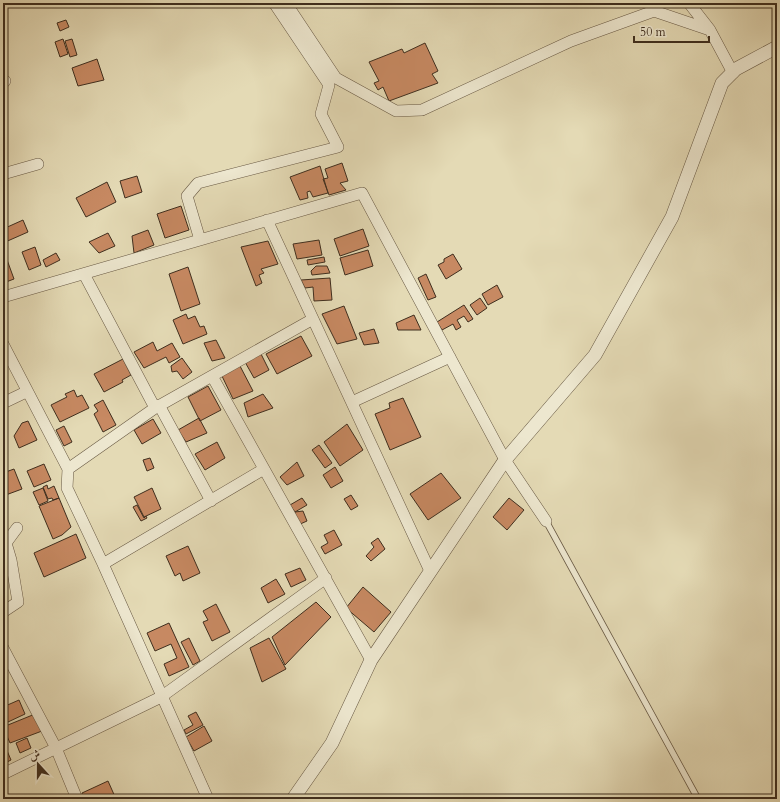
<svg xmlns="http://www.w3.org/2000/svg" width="780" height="802" font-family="Cardo,Amiri,serif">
  <rect width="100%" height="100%" fill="#e4dab5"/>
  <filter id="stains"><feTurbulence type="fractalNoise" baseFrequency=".005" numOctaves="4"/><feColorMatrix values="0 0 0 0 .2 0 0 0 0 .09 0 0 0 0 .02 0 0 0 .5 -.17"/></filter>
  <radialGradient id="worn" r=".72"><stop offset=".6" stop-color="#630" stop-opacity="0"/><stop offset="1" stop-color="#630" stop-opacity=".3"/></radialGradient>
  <path fill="#c78962" stroke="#3f2e1e" d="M66,20L69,27L60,31L57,23Z
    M63,39L68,54L60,57L55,42Z
    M72,39L77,55L70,57L65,41Z
    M425,43L438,71L432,74L438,83L389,101L383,87L378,90L374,83L379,81L369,62L402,49L404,53Z
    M97,59L104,80L78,86L72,68Z
    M342,163L348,181L340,183L346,190L329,195L323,179L328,178L325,169Z
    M320,166L328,193L313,197L310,191L307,192L308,198L300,200L290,177Z
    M137,176L142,192L125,198L120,181Z
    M107,182L116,202L86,217L76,198Z
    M181,206L189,230L165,238L157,214Z
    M23,220L28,232L3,243V229Z
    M363,229L369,246L340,256L334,239Z
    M148,230L154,245L134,253L132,236Z
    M108,233L115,246L99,253L89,242Z
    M319,240L322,255L297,259L293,244Z
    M268,241L278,264L261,269L264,273L259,275L262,283L256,286L241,247Z
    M35,247L41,265L29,270L22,252Z
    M368,250L373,266L345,275L340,258Z
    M56,253L60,260L46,267L43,260Z
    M453,254L462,269L446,279L438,265L444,262V259Z
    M6,257L14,279L6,282L4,277L3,279V258Z
    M324,257L325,262L308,265L307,260Z
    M316,266H327L330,273L312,275L311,271Z
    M188,267L200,304L181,311L169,274Z
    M426,274L436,297L428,300L418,278Z
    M330,278L332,300L314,301L313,287L305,288L301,280Z
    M497,285L503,297L488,305L482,294Z
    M480,298L487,308L477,315L470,305Z
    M464,305L473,319L468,322L464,316L457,320L461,327L456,330L453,324L442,330L437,322Z
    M344,306L357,339L337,344L322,314Z
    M186,314L188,319L195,316L200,327L204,326L207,334L183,344L173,320Z
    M414,315L421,330H398L396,323Z
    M374,329L379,343L364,345L359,333Z
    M301,336L312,356L277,374L266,354Z
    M216,340L225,358L212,361L204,343Z
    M153,342L157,351L172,343L180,357L169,363L166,357L144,368L134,352Z
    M261,354L269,370L254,378L245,362Z
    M182,358L192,372L183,379L177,371L172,372L171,366Z
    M123,359L131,375L122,380L123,382L104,392L94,374Z
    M240,366L253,391L233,399L221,374Z
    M208,386L221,410L200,421L188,397Z
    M74,390L77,397L82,395L89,408L60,422L51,405L67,397L65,394Z
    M263,394L273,408L248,417L244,403Z
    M403,398L421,437L390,450L375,414L390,408L389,403Z
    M103,400L116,425L103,432L94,414L98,411L94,405Z
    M199,418L207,433L186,442L178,430Z
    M153,419L161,433L142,444L134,430Z
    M28,421L37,440L19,448L14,436L22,423Z
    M347,424L363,450L340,466L324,442Z
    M64,426L72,442L64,446L56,430Z
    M217,442L225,458L205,470L195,454Z
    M319,445L332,463L325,468L312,450Z
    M150,458L154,468L147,471L143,460Z
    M297,462L304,476L287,485L280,477Z
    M44,464L51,480L34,487L27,471Z
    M335,467L343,481L331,488L323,475Z
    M14,469L22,489L3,496V473Z
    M441,473L461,498L428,520L410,494Z
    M47,485L48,489L54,486L59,498L53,500L52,498L48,499L43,487Z
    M43,488L48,501L39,505L33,492Z
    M152,488L161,509L144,517L134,497Z
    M351,495L358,506L351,510L344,499Z
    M59,498L71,527L62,535L53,539L39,506Z
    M302,498L307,505L295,512L290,505Z
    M509,498L524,510L507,530L493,517Z
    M137,505L144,518L146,516L147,518L141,521L133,507Z
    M303,511L307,521L298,525L293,515L295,512Z
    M334,530L342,545L325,554L321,547L328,543L324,535Z
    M76,534L86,558L44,577L34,553Z
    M378,538L385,549L371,561L366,556L374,547L371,543Z
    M188,546L200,573L183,581L180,573L175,576L166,556Z
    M300,568L306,580L291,587L285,574Z
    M276,579L285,594L268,603L261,588Z
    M363,587L391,612L374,632L346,608Z
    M316,602L331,617L285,665L272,637Z
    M216,604L230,632L212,641L203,622L208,620L203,611Z
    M169,623L189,667L169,676L164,664L177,658L171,644L155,651L147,633Z
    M189,638L200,661L193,665L181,642Z
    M269,638L286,669L262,682L250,648Z
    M19,700L25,714L8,722L3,707Z
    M196,712L203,725L186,734L184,730L193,725L188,716Z
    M35,714L42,731L10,743L3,727Z
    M204,726L212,741L194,751L186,737Z
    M27,738L31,748L20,753L16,743Z
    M5,746L11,760L3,764V747Z
    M108,781L116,799H85L82,793Z"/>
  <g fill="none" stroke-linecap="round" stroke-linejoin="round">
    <g stroke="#685944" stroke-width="7">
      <path id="service" d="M546,521L698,799"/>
    </g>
    <g stroke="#685944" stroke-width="12">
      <path id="minor" d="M286,3L336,78L396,111L422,110L571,41L654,11L710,30L733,73
        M689,3L710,30
        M3,83L5,81
        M3,174L38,164
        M267,220L430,571
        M200,240L187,196L198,183L338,147L321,114L329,85L274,3
        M84,274L155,408
        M3,297L362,193L505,460L546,521
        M3,344L68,469L67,488L103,564L208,799
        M212,376L371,660
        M352,402L450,357
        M3,403L26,392
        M159,405L211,501
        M68,469L155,408L313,319
        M103,564L264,469
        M3,612L18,602L11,560L6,543L17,528
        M3,648L56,748L77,799
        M3,774L161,697L326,578"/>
    </g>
    <g stroke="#685944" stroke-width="14">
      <path id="tertiary" d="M293,799L332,743L371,660L505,460L595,355L672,217L722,83L736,69L777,47"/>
    </g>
    <use href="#service" stroke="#ede7cf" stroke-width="5.5"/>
    <use href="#minor" stroke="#ede7cf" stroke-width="11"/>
    <use href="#tertiary" stroke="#ede7cf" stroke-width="13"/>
  </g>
  <rect width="780" height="802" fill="none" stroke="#e4dab5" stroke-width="16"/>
  <rect x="4" y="4" width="772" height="794" fill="none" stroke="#3f2e1e" stroke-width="2"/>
  <rect x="8" y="8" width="764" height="786" fill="none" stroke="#3f2e1e"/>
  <g transform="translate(38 764) rotate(339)" stroke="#ede7cf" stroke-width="3" paint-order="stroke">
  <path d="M0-3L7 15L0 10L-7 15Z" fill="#3f2e1e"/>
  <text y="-6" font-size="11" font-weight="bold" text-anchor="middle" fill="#3f2e1e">ش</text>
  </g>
  <path d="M634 36v6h75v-6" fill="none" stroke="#3f2e1e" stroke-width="2"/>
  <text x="640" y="36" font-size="12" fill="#3f2e1e" stroke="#ede7cf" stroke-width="3" paint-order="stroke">50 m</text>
  <rect width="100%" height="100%" filter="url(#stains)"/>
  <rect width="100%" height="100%" fill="url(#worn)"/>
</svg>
